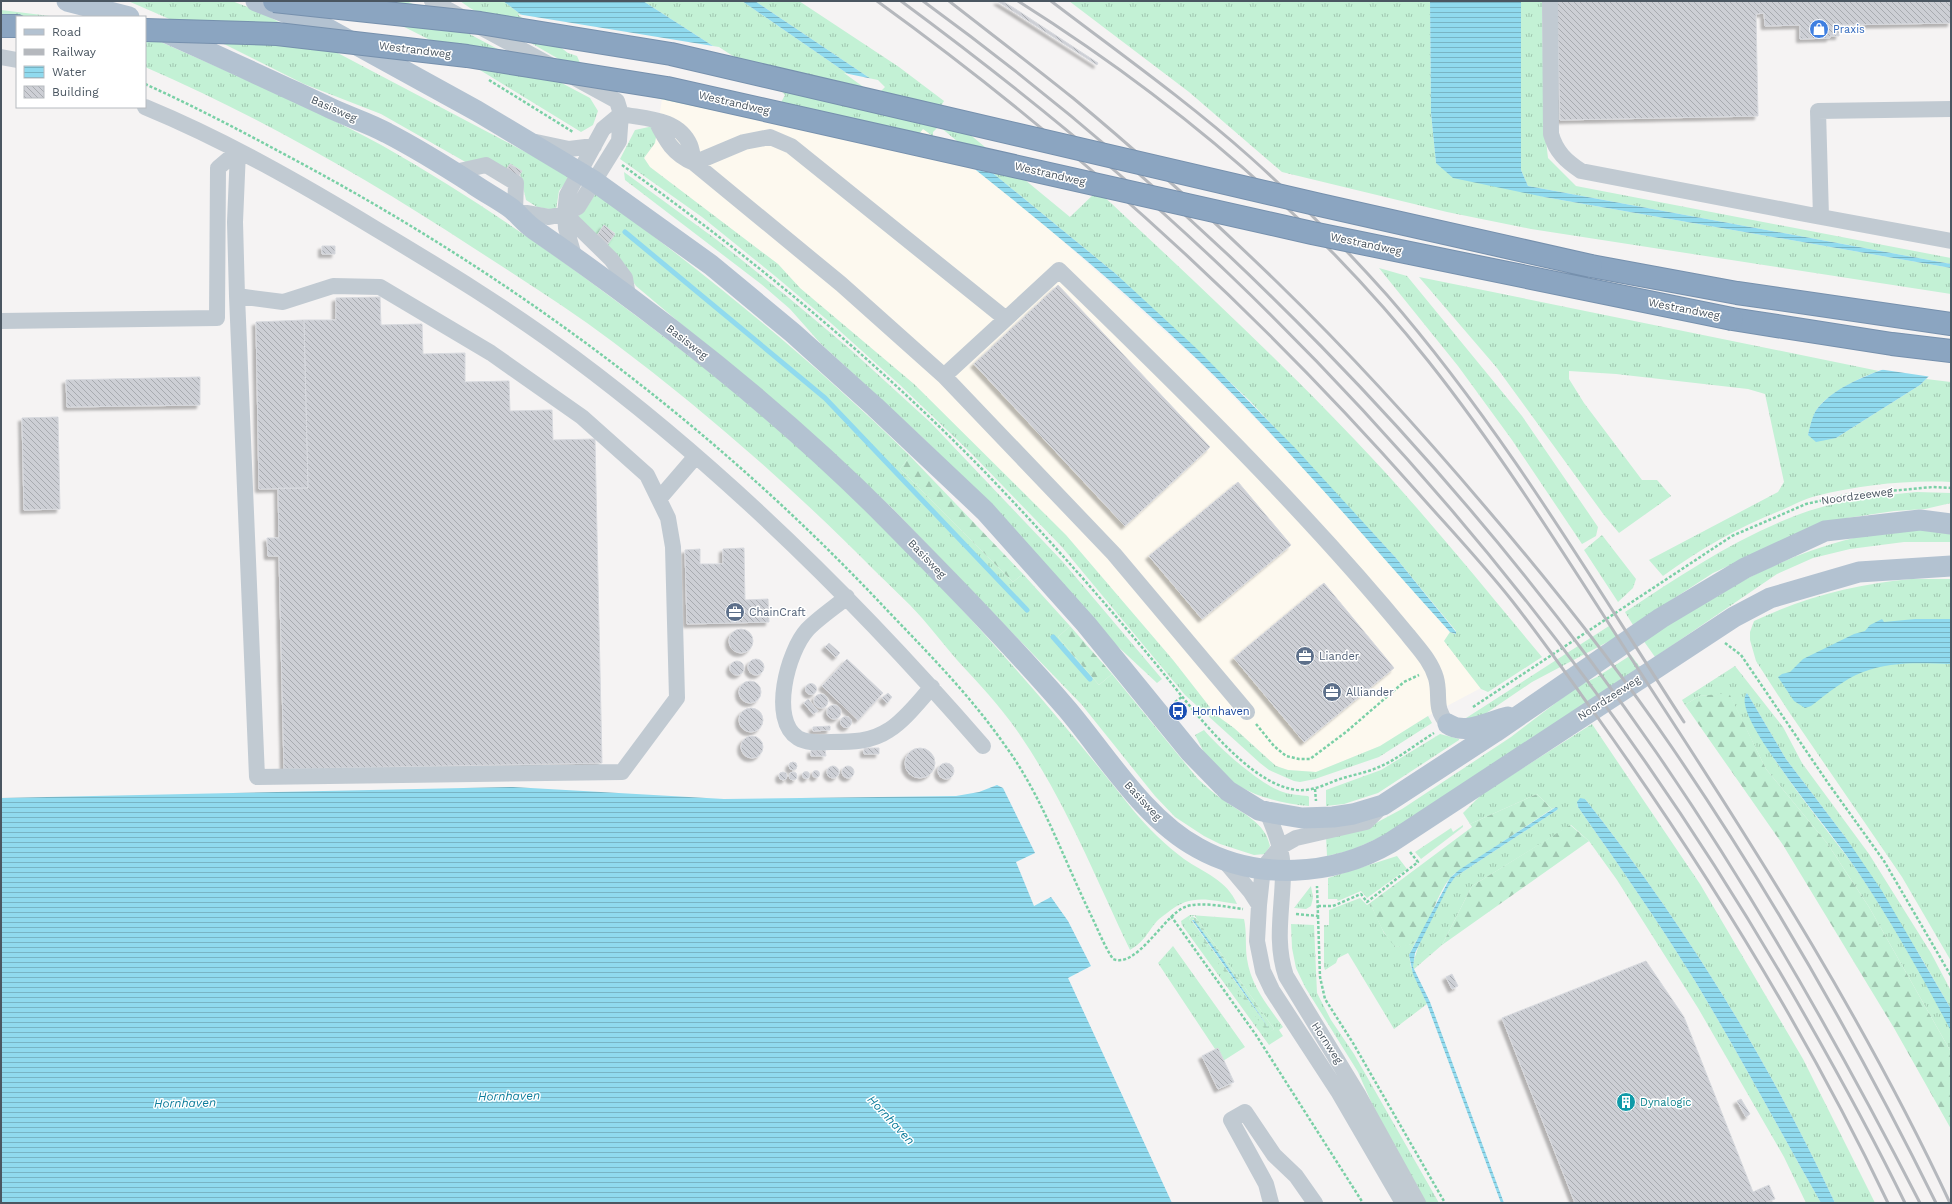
<svg xmlns="http://www.w3.org/2000/svg" width="1952" height="1204" font-family="'Work Sans',sans-serif">
  <defs>
    <pattern id="grass-tufts" width="24" height="20" patternUnits="userSpaceOnUse"><rect width="24" height="20" fill="#c3f1d5"/><path d="M3 7l-1-3M5 7V3M7 7l1-3M15 17l-1-3M17 17v-4M19 17l1-3" fill="none" stroke="#a0c6b0"/></pattern>
    <pattern id="forest-firs" width="22" height="20" patternUnits="userSpaceOnUse"><rect width="22" height="20" fill="#c3f1d5"/><path d="M5 1l3.5 6h-7zM16 11l3.5 6h-7z" fill="#a0c6b0"/></pattern>
    <pattern id="wetland-marsh" width="20" height="14" patternUnits="userSpaceOnUse"><rect width="20" height="14" fill="#c3f1d5"/><path d="M1 5h8M5 5V1M11 12h8M15 12V8" fill="none" stroke="#a0c6b0"/></pattern>
    <pattern id="water-rules" width="6" height="5" patternUnits="userSpaceOnUse"><rect width="6" height="5" fill="#90daee"/><path d="M0 2.5h6" fill="none" stroke="#78b4c4"/></pattern>
    <pattern id="building-back-hatch" width="6" height="6" patternUnits="userSpaceOnUse"><rect width="6" height="6" fill="#cdcfd5"/><path d="M-1 5l2 2M0 0l6 6M5-1l2 2" fill="none" stroke="#a8abb0"/></pattern>
    <filter id="shadow"><feDropShadow dx="-3.5" dy="3.5" stdDeviation="1" flood-color="#0004"/></filter>
  </defs>
  <rect width="100%" height="100%" fill="#f5f3f3"/>
  <path fill="#fdf9ef" d="M662,99L905,151L923,129L934,137L1032,214L1198,361L1300,464L1450,632L1444,641L1481,688L1428,716L1380,746L1316,772L1288,770L1276,766L1234,728L1216,715L1173,660L1066,535L914,384L800,288L778,264L650,167L644,158L655,143Z"/>
  <path fill="url(#grass-tufts)" fill-rule="evenodd" d="M128,1H232L258,11L571,176L559,191L556,210L537,207L526,200L520,174L522,171L510,164L506,170L469,164L381,114L304,84L204,34Z
    M353,1H407L590,98L598,111L593,125L581,132L436,43Z
    M460,1H503L569,51L772,84L643,1H742L877,94L883,87L755,1H799L899,67L944,101L939,109L1070,217L1097,191L1112,204C1194,281 1277,358 1355,440C1421,509 1481,584 1542,657L1488,692L1481,689L1444,641L1450,632L1455,634L1456,631L1396,558L1250,401L1116,274L939,129L934,137L923,129L905,151L609,88L470,8Z
    M1069,1H1430L1431,113L1436,163L1544,197L1951,268V294L1531,229L1447,212L1282,172L1189,92Z
    M1521,1H1542L1544,123L1548,158L1576,186L1951,258V264L1528,186L1521,170Z
    M1,10L58,17H17L1,28Z
    M145,35C225,71 306,104 383,146C461,190 536,241 608,295C684,351 759,409 828,474C938,578 1039,691 1133,810C1148,828 1165,845 1184,859C1204,873 1227,880 1237,904C1208,900 1191,893 1167,913C1164,915 1160,918 1157,921C1147,933 1145,941 1130,950C1096,879 1066,803 1022,738C1003,709 980,685 957,660C945,646 934,632 922,618C907,601 890,586 874,570C793,488 705,411 613,342C568,308 520,278 472,247C368,179 260,117 145,67Z
    M658,125L655,143L644,158L650,167L778,264L800,288L914,384L1066,535L1173,660L1216,715L1234,728L1276,766L1288,770L1316,772L1380,746L1428,716L1432,723L1379,757L1315,779L1300,782L1294,781L1269,770L1260,763L1185,695L1062,547L972,454L900,385L832,324L775,276L702,217L620,159L635,130Z
    M624,172L717,240L783,293L851,350L931,423L1063,562L1162,679L1157,683L1113,642L987,501L924,439L821,344L790,309L761,284L625,180Z
    M596,193C706,274 812,360 910,456L900,469L1013,582L1023,574L1070,626L1058,637L1099,685L1112,674L1198,779C1207,787 1215,795 1225,801C1243,814 1265,822 1270,846L1265,854L1254,855L1220,844L1204,836L1175,817L1155,796L1082,705L892,508L806,429L636,286L607,245L615,233L604,226L596,237L577,217L585,210Z
    M1379,268L1407,276L1522,416L1598,527L1596,536L1582,544L1512,440L1458,366Z
    M1419,277L1879,371C1862,376 1824,395 1816,411C1812,418 1810,427 1808,435L1836,438L1920,385L1926,379L1951,382V482C1906,480 1860,485 1816,496C1804,499 1793,505 1782,510C1739,527 1700,549 1663,576L1649,560L1778,492L1784,482L1765,394L1748,389L1616,374L1569,371V379L1584,403L1642,480H1657L1671,496L1619,533L1604,515L1497,368Z
    M1917,492L1951,493V503L1925,509L1894,511L1847,518L1796,535L1713,573L1633,625L1625,612C1681,575 1737,537 1800,514C1838,500 1878,496 1917,492Z
    M1930,529L1951,530V542H1904L1850,549L1813,558L1777,574L1655,657L1643,640C1713,595 1784,552 1867,535C1888,531 1910,531 1930,529Z
    M1602,535L1636,579L1633,588L1618,602L1584,550Z
    M1912,579H1951V961L1902,877L1787,709L1756,661L1750,640V632L1754,621C1805,597 1856,584 1912,579Z
    M1609,626L1617,637L1532,682L1479,718L1463,720Z
    M1631,655L1640,667L1387,834L1352,850L1327,856L1326,836L1374,824L1402,809L1511,737L1578,686L1597,677Z
    M1735,666L1783,727L1802,763L1869,854L1931,953L1951,991V1009L1922,959L1846,838L1786,759L1747,693C1730,715 1840,845 1856,869C1884,910 1909,953 1933,996C1938,1006 1949,1021 1951,1031C1952,1037 1951,1046 1951,1052L1869,907L1827,843L1766,769L1729,694L1699,696L1685,705L1682,700Z
    M1592,724L1700,884L1803,1059L1875,1203H1835C1769,1061 1683,922 1585,799L1577,804L1578,807C1618,864 1658,921 1695,981C1739,1054 1779,1129 1821,1203H1806L1784,1157L1698,1008L1617,880L1589,841L1571,825L1472,886L1442,945L1413,970C1411,955 1444,889 1455,877L1557,810L1556,807L1552,809L1537,794L1470,824L1463,813L1482,794Z
    M1204,730C1219,748 1262,786 1283,792C1291,795 1300,795 1308,796L1309,797V806C1274,803 1236,792 1212,764C1205,756 1200,744 1195,735Z
    M1440,734L1459,739V740L1378,793L1344,804L1326,806V790L1381,770Z
    M1463,825V827L1421,859L1415,852L1451,828L1453,832Z
    M1397,856L1407,869L1367,898L1361,891L1338,901L1337,899H1328V878Z
    M1311,886L1313,898L1311,906L1306,909L1294,908Z
    M1360,898L1367,905L1370,903L1384,933L1396,947L1411,944L1416,941L1409,955L1411,967L1427,1004L1394,1029L1348,953L1338,958L1336,963L1325,970L1324,967V925H1329V910Z
    M1190,915L1244,919C1247,932 1245,946 1247,959C1251,986 1268,1006 1283,1027L1279,1030L1283,1036L1269,1045L1182,925L1181,921ZM1191,916H1195L1197,919L1274,1029L1268,1033L1191,924L1189,920Z
    M1291,924L1314,925L1317,993L1331,1020L1354,1054L1439,1203H1424L1380,1122L1358,1072L1305,987L1296,968L1292,948Z
    M1173,946L1245,1047L1223,1061L1158,963Z"/>
  <path fill="url(#forest-firs)" d="M910,456L1023,574L1013,582L900,469Z
    M1070,626L1112,674L1099,685L1058,637Z
    M1729,693L1766,769L1827,843L1869,907L1951,1052V1129L1894,1028L1783,845L1685,705L1699,696Z
    M1537,794L1552,809L1454,874C1437,890 1431,923 1417,940C1412,946 1403,946 1396,947C1383,936 1377,918 1370,903L1472,827L1470,824Z
    M1570,825L1589,841L1442,945L1472,886Z"/>
  <path fill="url(#wetland-marsh)" fill-rule="evenodd" d="M1192,916L1197,919L1274,1029L1268,1034L1189,922V920ZM1193,919L1222,958L1270,1030L1192,921Z"/>
  <path fill="url(#water-rules)" d="M503,1H643L772,84L578,55L569,51Z
    M742,1H755L883,87L877,94Z
    M1430,1H1521V170L1528,186L1951,264V268L1544,197L1453,178L1436,163L1431,113Z
    M939,129L1116,274L1196,348L1296,449L1396,558L1456,632V634L1450,632C1367,541 1287,445 1198,360C1114,281 1025,208 934,137Z
    M1909,361L1934,371L1920,385L1836,438L1816,442L1808,435C1810,427 1812,416 1817,409C1836,384 1880,370 1909,361Z
    M1882,619L1884,622L1915,619H1951V664C1922,663 1890,661 1863,672C1844,679 1827,694 1811,706L1805,708L1794,701L1778,677L1782,674L1790,672L1803,659L1854,634L1865,631L1870,625Z
    M1747,693L1786,759L1846,838L1882,891L1951,1009V1031C1922,976 1891,921 1856,869C1832,834 1804,802 1780,767C1771,754 1735,706 1747,693Z
    M997,785L1003,788L1035,853L1016,862L1034,906L1051,897L1068,921L1091,966L1068,978L1172,1203H1V798L513,787L724,799L956,796L979,792Z
    M1580,798L1585,799C1683,922 1769,1061 1835,1203H1821C1779,1129 1739,1054 1695,981C1658,921 1618,864 1578,807L1577,802Z
    M1556,807L1558,808L1557,810L1455,877L1448,887L1415,953L1413,967L1430,1002L1504,1203H1501L1427,1004L1413,974L1409,955L1450,878L1459,870Z
    M1192,920H1194L1222,958L1270,1030Z"/>
  <path fill="#f5f3f3" d="M517,14L719,47L773,82L785,95L777,110L580,63L577,56L568,53Z
    M844,73L878,80L885,87L876,96Z
    M938,127H940L997,174L972,169L933,138V132Z
    M1909,359L1935,370L1936,372L1932,377L1878,369Z"/>
  <g fill="none" stroke-linecap="round" stroke-linejoin="round">
    <path stroke="#90daee" stroke-width="5" d="M625,232L825,398L1027,610
      M1053,637L1090,679"/>
  </g>
  <path fill="url(#building-back-hatch)" stroke="#d7d9de" filter="url(#shadow)" d="M997,1H1002L1014,8L1098,63L1097,65Z
    M1557,1H1951V23L1839,25V36H1830V38L1800,39V25L1765,26L1764,13L1756,14L1758,116L1560,120Z
    M510,164L522,171L517,179L505,171Z
    M604,225L615,234L607,245L596,237Z
    M322,246H335V254H322Z
    M1058,285L1210,447L1125,526L974,364Z
    M380,297L381,325L422,324L423,354L465,353V382L509,381L510,411L552,410L553,440L595,439L602,763L284,769L279,556H268L267,538H279L278,488H308L304,320H336V298Z
    M304,320L308,488L259,489L256,322Z
    M200,377V405L67,407L66,380Z
    M58,417L60,509L24,510L22,418Z
    M1238,482L1291,545L1202,619L1149,556Z
    M744,548L745,600L768,599L769,622L687,624L685,550L700,549V564H723V549Z
    M1324,583L1394,668L1304,742L1234,658Z
    M729 641a12 12 0 1 1 24 0a12 12 0 1 1-24 0Z
    M829,643L840,653L836,657L825,647Z
    M847,659L883,693L858,720L822,686Z
    M748 667a8 8 0 1 1 16 0a8 8 0 1 1-16 0Z
    M730 668a7 7 0 1 1 14 0a7 7 0 1 1-14 0Z
    M739 692a11 11 0 1 1 22 0a11 11 0 1 1-22 0Z
    M805.5 689a5.5 5.5 0 1 1 11 0a5.5 5.5 0 1 1-11 0Z
    M888,693L892,697L887,703L882,698Z
    M814 701a7 7 0 1 1 14 0a7 7 0 1 1-14 0Z
    M808,699L818,711L813,714L804,703Z
    M827 712a7 7 0 1 1 14 0a7 7 0 1 1-14 0Z
    M739 720a12 12 0 1 1 24 0a12 12 0 1 1-24 0Z
    M840.5 722a5.5 5.5 0 1 1 11 0a5.5 5.5 0 1 1-11 0Z
    M830,726V730L813,731V727Z
    M741 747a11 11 0 1 1 22 0a11 11 0 1 1-22 0Z
    M905 763a15 15 0 1 1 30 0a15 15 0 1 1-30 0Z
    M864,748H879V754H864Z
    M811,750H825L826,756H811Z
    M789 766a4 4 0 1 1 8 0a4 4 0 1 1-8 0Z
    M938 771a8 8 0 1 1 16 0a8 8 0 1 1-16 0Z
    M842 772a6 6 0 1 1 12 0a6 6 0 1 1-12 0Z
    M827 772a6 6 0 1 1 12 0a6 6 0 1 1-12 0Z
    M812.5 774a3.5 3.5 0 1 1 7 0a3.5 3.5 0 1 1-7 0Z
    M802.5 775a3.5 3.5 0 1 1 7 0a3.5 3.5 0 1 1-7 0Z
    M779 776a4 4 0 1 1 8 0a4 4 0 1 1-8 0Z
    M789 776a4 4 0 1 1 8 0a4 4 0 1 1-8 0Z
    M1646,961L1684,1017L1753,1192L1769,1185L1775,1199L1764,1203H1575L1502,1018Z
    M1452,974L1458,986L1452,989L1446,977Z
    M1218,1048L1234,1082L1218,1089L1202,1056Z
    M1741,1099L1750,1114L1746,1117L1737,1101Z"/>
  <g fill="none" stroke-linecap="round" stroke-linejoin="round">
    <g stroke="#7690ad" stroke-width="24">
      <path id="highway" d="M1,26H17
        M1591,266L1737,293L1951,324
        M1732,319L1892,344L1951,351"/>
    </g>
    <path stroke="#7ad0a6" stroke-width="2.5" stroke-dasharray="3 2" stroke-linecap="butt" d="M489,80L573,132
      M145,84C196,107 245,133 295,160C514,277 714,426 885,608C926,651 969,694 1004,744C1041,794 1062,855 1089,911C1097,927 1103,944 1113,959C1137,969 1164,915 1185,907C1199,901 1228,907 1243,909
      M622,165C750,256 871,356 981,468C1040,529 1096,592 1151,658C1183,696 1240,778 1291,789C1308,793 1322,786 1337,780C1351,775 1366,773 1379,767C1398,759 1416,744 1434,733
      M1725,643L1741,655L1828,783L1884,861L1951,976
      M1175,702L1182,697
      M1473,707L1732,536L1806,504L1846,495L1933,487L1951,488
      M1256,724L1274,746L1286,756L1299,759H1310L1346,732L1404,682L1419,675
      M1315,789L1316,801
      M1318,906H1333L1361,894L1367,902L1418,862L1410,852
      M1296,914L1318,916L1317,886
      M1171,916L1256,1035L1363,1203
      M1318,916L1320,977L1325,999L1353,1043L1445,1203"/>
    <path stroke="#c1cad2" stroke-width="16" d="M432,1L552,66
      M1550,1L1551,134C1556,152 1566,161 1581,171L1821,217
      M1,57L17,60
      M145,107C225,140 302,184 376,229C443,269 510,310 573,357C725,470 859,603 983,746
      M1951,109L1818,111L1821,217L1951,241
      M621,114C646,119 678,118 690,145C692,150 693,157 694,163
      M656,121C666,141 673,154 694,163L841,284L944,376L1114,554L1247,712
      M536,142L569,149L594,146
      M694,163L744,142L770,137L791,146L1006,319
      M455,172L486,165L516,183L515,211L549,217L565,214L578,207L619,141L621,114L617,101L573,77
      M565,214L611,259L625,278L628,296
      M574,256L566,228L565,214L567,195L603,129L621,114
      M237,296L283,302L333,286L380,287L491,353L582,417L647,475L668,518L673,547L677,698L622,772L257,777L237,296L235,222L238,151
      M1,321L217,318L218,168L238,151
      M944,376L1059,270C1180,388 1301,505 1408,635C1419,649 1431,661 1436,678C1441,696 1433,708 1448,724
      M659,499L696,456
      M847,597C835,607 817,619 807,630C788,651 769,720 798,738C808,744 820,742 831,742C852,742 871,742 889,730C905,720 919,701 932,687
      M1382,806L1366,822L1296,838L1280,847L1263,868L1259,905L1257,941L1263,971L1272,990L1339,1093L1403,1203
      M1267,812C1275,831 1283,851 1283,872C1283,907 1274,941 1286,976L1359,1096L1418,1203
      M1223,859L1250,891L1259,905
      M1271,1203L1266,1184L1231,1120L1245,1112L1274,1155L1296,1176L1315,1203"/>
    <path stroke="#b3c2d1" stroke-width="21" d="M67,1L129,17
      M256,1L328,29L477,111L594,181L711,265L793,333L875,407L985,511L1086,624L1191,753L1228,791L1259,810L1267,812L1302,818L1333,817L1353,814L1383,805L1495,732L1661,618L1745,568L1825,531L1920,520L1951,524
      M162,31C219,56 274,82 330,108C349,117 369,123 387,133C416,148 445,166 473,184C486,193 500,200 512,209C520,216 526,224 535,230C660,316 780,410 887,518C948,580 1010,643 1067,709C1106,755 1144,819 1198,848C1257,881 1333,876 1390,843L1734,617L1770,598L1859,572L1951,566
      M1448,724C1465,736 1490,721 1508,717"/>
    <use href="#highway" stroke="#8ba5c1" stroke-width="22"/>
    <path stroke="#b5b8bd" stroke-width="3" d="M877,1C1076,145 1256,309 1419,494C1450,529 1483,564 1513,602C1542,639 1570,679 1598,718C1707,871 1807,1033 1888,1203
      M901,1C1016,86 1127,176 1231,276C1449,485 1636,725 1788,986C1829,1057 1869,1129 1905,1203
      M923,1C1204,206 1459,466 1656,752C1755,896 1840,1047 1920,1203
      M949,1C990,33 1032,65 1073,98C1144,157 1212,219 1278,283C1352,355 1421,431 1487,509C1552,585 1614,663 1671,746C1770,891 1858,1045 1936,1203
      M1018,1C1173,99 1315,218 1429,362C1512,467 1581,582 1655,695C1762,859 1867,1025 1950,1203
      M1051,1C1118,52 1187,101 1250,157C1298,200 1344,247 1387,295C1501,426 1590,577 1684,722"/>
    <g stroke="#7690ad" stroke-width="24" stroke-linecap="butt">
      <path id="highway-bridge" d="M274,1L480,23L671,54L1320,205L1591,266
        M145,30L277,34L467,56L667,88L1312,233L1732,319"/>
    </g>
    <use href="#highway-bridge" stroke="#8ba5c1" stroke-width="22"/>
  </g>
  <defs>
    <g id="shop-disc" transform="scale(1)"><circle r="9.5" fill="#3f7fe0" stroke="#fff"/><path d="M-5-2.5h2.3a2.7 3.5 0 0 1 5.4 0H5L5.5 6h-11ZM-1.5-2.5h3a1.5 2.3 0 0 0-3 0Z" fill="#fff"/></g>
    <g id="office-disc" transform="scale(1)"><circle r="9.5" fill="#5c6f8a" stroke="#fff"/><path d="M-6-3h4V-5.5h4V-3h4V5H-6ZM-1-4.5V-3h2v-1.5ZM-6 0V1H6V0Z" fill="#fff"/></g>
    <g id="bus-disc" transform="scale(1)"><circle r="9.5" fill="#1a4fb4" stroke="#fff"/><path d="M-5-6H5V4H4V6H2V4H-2V6H-4V4H-5ZM-3.5-4V0h7V-4ZM-3.5 1.2v1.5H-2V1.2ZM2 1.2v1.5H3.5V1.2Z" fill="#fff"/></g>
    <g id="building-disc" transform="scale(1)"><circle r="9.5" fill="#0f9aa8" stroke="#fff"/><path d="M-4-6H4V6H1V3H-1V6H-4ZM-2.5-4.3h1.7v1.8h-1.7ZM.8-4.3h1.7v1.8H.8ZM-2.5-1h1.7V.8h-1.7ZM.8-1h1.7V.8H.8Z" fill="#fff"/></g>
  </defs>
  <g fill-rule="evenodd">
    <use href="#shop-disc" x="1819" y="29"/>
    <use href="#office-disc" x="735" y="612"/>
    <use href="#office-disc" x="1305" y="656"/>
    <use href="#office-disc" x="1332" y="692"/>
    <use href="#bus-disc" x="1178" y="711"/>
    <use href="#building-disc" x="1626" y="1102"/>
  </g>
  <g text-anchor="middle" dominant-baseline="central" stroke-width="3" stroke-linejoin="round" paint-order="stroke">
    <g font-size="11" fill="#366cbe" stroke="#fff" text-anchor="start">
      <text x="1833" y="29">Praxis</text>
    </g>
    <g font-size="11" fill="#4a5661" stroke="#fff">
      <text transform="translate(415 50) rotate(7)">Westrandweg</text>
      <text transform="translate(734 103) rotate(13)">Westrandweg</text>
      <text transform="translate(334 109) rotate(24)">Basisweg</text>
      <text transform="translate(1050 174) rotate(13)">Westrandweg</text>
      <text transform="translate(1366 244) rotate(12)">Westrandweg</text>
      <text transform="translate(1684 309) rotate(11)">Westrandweg</text>
      <text transform="translate(687 342) rotate(38)">Basisweg</text>
      <text transform="translate(1857 496) rotate(-8)">Noordzeeweg</text>
      <text transform="translate(927 559) rotate(46)">Basisweg</text>
      <text transform="translate(1609 698) rotate(-33)">Noordzeeweg</text>
      <text transform="translate(1143 801) rotate(47)">Basisweg</text>
      <text transform="translate(1327 1043) rotate(57)">Hornweg</text>
    </g>
    <g font-size="11" fill="#4e5e75" stroke="#fff" text-anchor="start">
      <text x="749" y="612">ChainCraft</text>
      <text x="1319" y="656">Liander</text>
      <text x="1346" y="692">Alliander</text>
    </g>
    <g font-size="11" fill="#164399" stroke="#fff" text-anchor="start">
      <text x="1192" y="711">Hornhaven</text>
    </g>
    <g font-size="11" fill="#0d838f" stroke="#fff" text-anchor="start">
      <text x="1640" y="1102">Dynalogic</text>
    </g>
    <g font-size="12" font-style="italic" fill="#0c7c9b" stroke="#fff">
      <text transform="translate(509 1096) rotate(-1)">Hornhaven</text>
      <text transform="translate(185 1103) rotate(-1)">Hornhaven</text>
      <text transform="translate(891 1120) rotate(47)">Hornhaven</text>
    </g>
  </g>
  <rect width="1952" height="1204" fill="none" stroke="#4a5661" stroke-width="4"/>
  <rect x="16" y="16" width="130" height="92" fill="#ffffff" stroke="#b7bbc0"/>
  <rect x="24" y="29" width="20" height="6" fill="#b3c2d1" stroke="#b7bbc0"/>
  <text x="52" y="36" font-size="12" fill="#4a5661">Road</text>
  <rect x="24" y="49" width="20" height="6" fill="#b5b8bd" stroke="#b7bbc0"/>
  <text x="52" y="56" font-size="12" fill="#4a5661">Railway</text>
  <rect x="24" y="66" width="20" height="12" fill="url(#water-rules)" stroke="#b7bbc0"/>
  <text x="52" y="76" font-size="12" fill="#4a5661">Water</text>
  <rect x="24" y="86" width="20" height="12" fill="url(#building-back-hatch)" stroke="#b7bbc0"/>
  <text x="52" y="96" font-size="12" fill="#4a5661">Building</text>
</svg>
